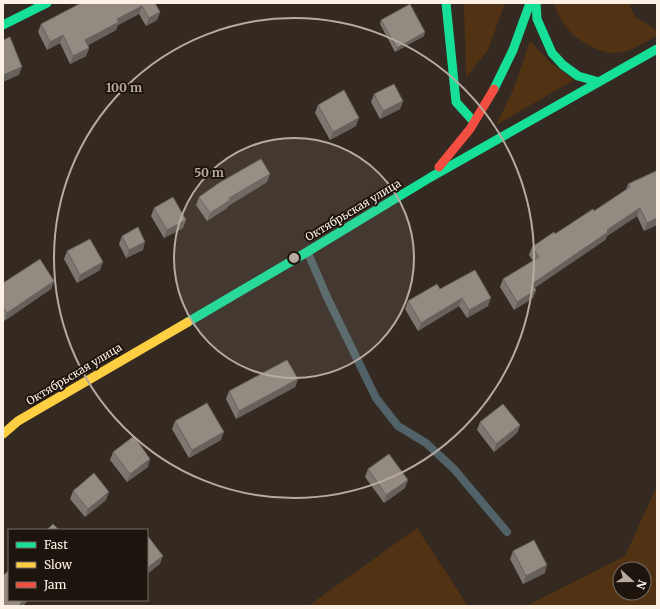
<svg xmlns="http://www.w3.org/2000/svg" width="660" height="609" font-family="Merriweather,serif">
  <rect width="100%" height="100%" fill="#342a21"/>
  <path fill="#513212" fill-rule="evenodd" d="M464,3H505L488,50L466,77Z
    M554,3H629L635,17L655,29L657,36C646,41 635,49 623,52C605,57 578,42 567,28C561,21 556,11 554,3Z
    M530,41L552,64L574,80L496,125L514,88Z
    M657,486V606H526L625,556ZM620,569H644V593H620Z
    M417,528L468,606H308Z"/>
  <g fill="none" stroke-linecap="round" stroke-linejoin="round">
    <path stroke="#516368" stroke-width="8" d="M308,253L327,297L376,398L398,426L426,443L454,469L507,532"/>
    <path stroke="#16e098" stroke-width="9" d="M446,3L456,102L474,122
      M536,3L537,19L552,53L563,65L578,76L599,82
      M3,25L47,3
      M494,89L513,50L530,3
      M188,322L307,252L431,177L657,49"/>
    <path stroke="#ffcf43" stroke-width="9" d="M3,434L18,421L188,322"/>
    <path stroke="#f24e42" stroke-width="9" d="M439,167L470,129L494,89"/>
  </g>
  <path fill="#7e7770" d="M155,3L160,12L157,20L146,26L139,14L118,25L116,30L88,45L89,48L86,56L70,64L60,43L47,50L38,32L41,24Z
    M381,20L424,36L395,52L380,24Z
    M374,94L403,101L400,109L380,119L371,102Z
    M318,105L356,126L330,140L315,113Z
    M657,174V225L644,231L637,216L607,236L605,240L534,288L536,290L533,298L514,310L500,287L503,279L533,261L529,255L532,247L594,211L626,190L628,184Z
    M267,182L228,206L227,208L207,221L196,205L199,197Z
    M154,208L183,228L164,238L151,216Z
    M122,236L143,250L126,258L119,244Z
    M67,251L100,270L77,283L64,259Z
    M54,281L51,289L4,321L3,319V283Z
    M440,289L488,306L467,318L459,306L418,331L405,309L408,301Z
    M298,379L295,387L236,419L226,399L229,391Z
    M175,421L221,440L189,458L172,429Z
    M480,422L520,425L517,433L494,452L477,430Z
    M113,452L148,467L127,482L110,460Z
    M368,469L405,488L384,503L365,477Z
    M73,491L106,500L85,517L70,499Z
    M513,551L545,573L523,584L510,559Z"/>
  <path fill="#67615b" d="M142,6L139,14L118,25L116,30L83,48L85,40L117,19Z
    M160,12L157,20L146,26L149,18Z
    M425,32L424,36L395,52L397,48Z
    M63,35L60,43L47,50L50,42Z
    M89,48L86,56L70,64L73,56Z
    M22,67L19,75L3,82V75Z
    M403,101L400,109L380,119L383,111Z
    M359,118L356,126L330,140L333,132Z
    M270,174L267,182L228,206L227,208L207,221L210,213L229,198Z
    M640,208L637,216L607,236L605,240L529,292L532,284L607,230Z
    M657,218V225L644,231L647,223Z
    M186,220L183,228L164,238L167,230Z
    M145,242L143,250L126,258L129,250Z
    M103,262L100,270L77,283L80,275Z
    M54,281L51,289L4,321L7,313Z
    M536,290L533,298L514,310L517,302Z
    M462,298L459,306L418,331L421,323Z
    M491,298L488,306L467,318L469,310Z
    M298,379L295,387L236,419L239,411Z
    M520,425L517,433L494,452L496,444Z
    M224,432L221,440L189,458L192,450Z
    M150,459L148,467L127,482L130,474Z
    M408,480L405,488L384,503L386,495Z
    M109,492L106,500L85,517L88,509Z
    M163,556L160,564L147,574V568Z
    M547,565L545,573L523,584L526,576Z
    M24,600H29L23,606H18Z"/>
  <path fill="#938a82" stroke="#67615b" d="M81,3H155L160,12L149,18L142,6L117,19L119,22L85,40L89,48L73,56L63,35L50,42L41,24Z
    M410,4L425,32L397,48L381,20Z
    M10,37L22,67L3,75V40Z
    M394,84L403,101L383,111L374,94Z
    M344,90L359,118L333,132L318,105Z
    M261,159L270,174L229,198L230,200L210,213L199,197L219,183Z
    M656,171L657,174V218L647,223L640,208L607,230L608,232L532,284L536,290L517,302L503,279L539,257L532,247L554,232L555,234L593,209L594,211L630,187L628,184Z
    M173,197L186,220L167,230L154,208Z
    M138,227L145,242L129,250L122,236Z
    M90,239L103,262L80,275L67,251Z
    M40,259L54,281L7,313L3,307V283Z
    M475,270L491,298L469,310L462,298L421,323L408,301L437,284L440,289Z
    M287,360L298,379L239,411L229,391Z
    M207,403L224,432L192,450L175,421Z
    M503,404L520,425L496,444L480,422Z
    M134,436L150,459L130,474L113,452Z
    M389,454L408,480L386,495L368,469Z
    M94,473L109,492L88,509L73,491Z
    M53,524L59,530H47Z
    M147,535L163,556L147,568Z
    M534,540L547,565L526,576L513,551Z
    M9,570V600H24L18,606H3V576Z"/>
  <circle cx="294" cy="258" r="120" fill="#b7aba1" fill-opacity=".12"/>
  <g fill="none" stroke="#b7aba1" stroke-width="2">
    <circle cx="294" cy="258" r="120"/>
    <circle cx="294" cy="258" r="240"/>
  </g>
  <g text-anchor="middle" dominant-baseline="central" stroke-width="4" stroke-linejoin="round" paint-order="stroke">
    <g font-size="11" fill="#fdf1e6" stroke="#1d140d">
      <text transform="translate(353 210) rotate(-31)">Октябрьская улица</text>
      <text transform="translate(74 374) rotate(-31)">Октябрьская улица</text>
    </g>
  </g>
  <circle cx="294" cy="258" r="6" fill="#b7aba1" stroke="#1d140d" stroke-width="2"/>
  <g font-size="12" text-anchor="middle" font-weight="bold" fill="#b7aba1" stroke="#1d140d" stroke-width="4" stroke-linejoin="round" paint-order="stroke">
    <text x="124" y="92">100 m</text>
    <text x="209" y="177">50 m</text>
  </g>
  <rect width="660" height="609" fill="none" stroke="#fdf1e6" stroke-width="8"/>
  <rect x="8" y="529" width="140" height="72" fill="#1d140d" stroke="#776c64"/>
  <rect x="16" y="542" width="20" height="6" fill="#16e098" stroke="#776c64"/>
  <text x="44" y="549" font-size="12" fill="#fdf1e6">Fast</text>
  <rect x="16" y="562" width="20" height="6" fill="#ffcf43" stroke="#776c64"/>
  <text x="44" y="569" font-size="12" fill="#fdf1e6">Slow</text>
  <rect x="16" y="582" width="20" height="6" fill="#f24e42" stroke="#776c64"/>
  <text x="44" y="589" font-size="12" fill="#fdf1e6">Jam</text>
  <g transform="translate(632 581) rotate(111)"><circle r="19" fill="#1d140d" stroke="#776c64"/>
  <path d="M0-3L7 15L0 10L-7 15Z" fill="#b7aba1"/>
  <text y="-6" font-size="11" font-weight="bold" text-anchor="middle" fill="#fdf1e6">N</text>
  </g>
</svg>
